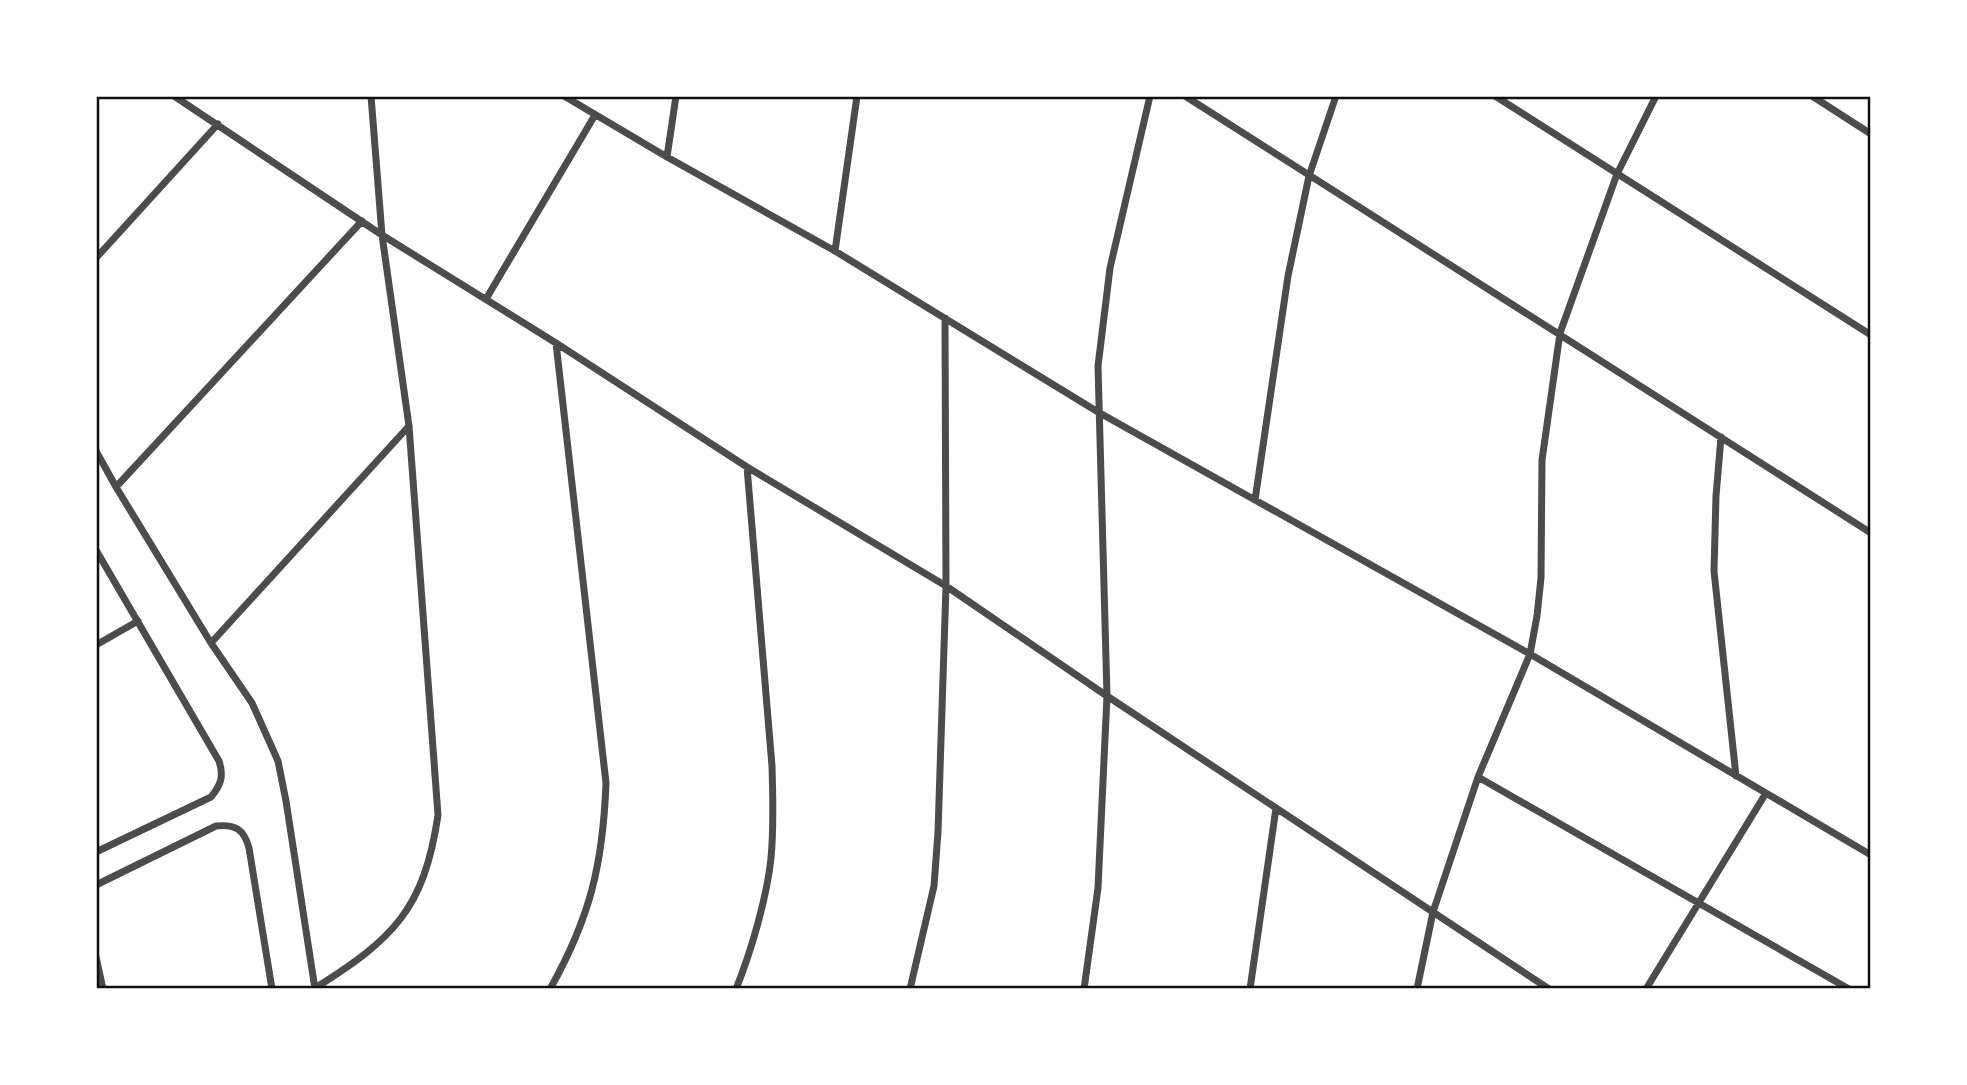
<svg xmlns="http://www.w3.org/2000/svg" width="1967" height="1085" font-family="Jost,sans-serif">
  <rect width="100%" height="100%" fill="#fff"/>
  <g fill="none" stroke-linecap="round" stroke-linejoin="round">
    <path stroke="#4c4c4c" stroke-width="7" d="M174,96L382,235L556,343L747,467L946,586L1107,696L1549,989
      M564,96L667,157L835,251L1098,412L1530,654L1871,855
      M1185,96L1871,533
      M1495,96L1871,335
      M1812,96L1871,134
      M667,157L676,96
      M835,251L857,96
      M96,258L218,124
      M486,299L595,115
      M1721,437L1716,496L1714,571L1736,776
      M96,451L116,487L211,643L252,703L278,761L286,801L315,989
      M116,487L362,221
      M1255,500L1288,276L1309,176L1336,96
      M96,550L219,761C224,776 221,785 211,797L96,852
      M211,643L409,426
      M96,645L138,621
      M1478,777L1849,989
      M96,885L216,826C235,824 244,829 249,848L272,989
      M96,957L103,989
      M315,988C393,939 424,910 438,815L409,426L382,235L371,96
      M550,989C590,918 603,864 606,783L556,343
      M736,989C751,952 767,897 771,858C774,827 773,797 772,766L747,467
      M910,989L934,886L938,832L946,586L945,318
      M1084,989L1098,888L1107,696L1098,366L1110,268L1150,96
      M1250,989L1276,808
      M1417,989L1433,912L1478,777L1530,654L1537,616L1541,578L1542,460L1560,333L1617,174L1656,96
      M1646,989L1766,793"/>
  </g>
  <rect width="1967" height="1085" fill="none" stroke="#ffffff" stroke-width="196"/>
  <rect x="98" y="98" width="1771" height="889" fill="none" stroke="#111" stroke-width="2.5"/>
</svg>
